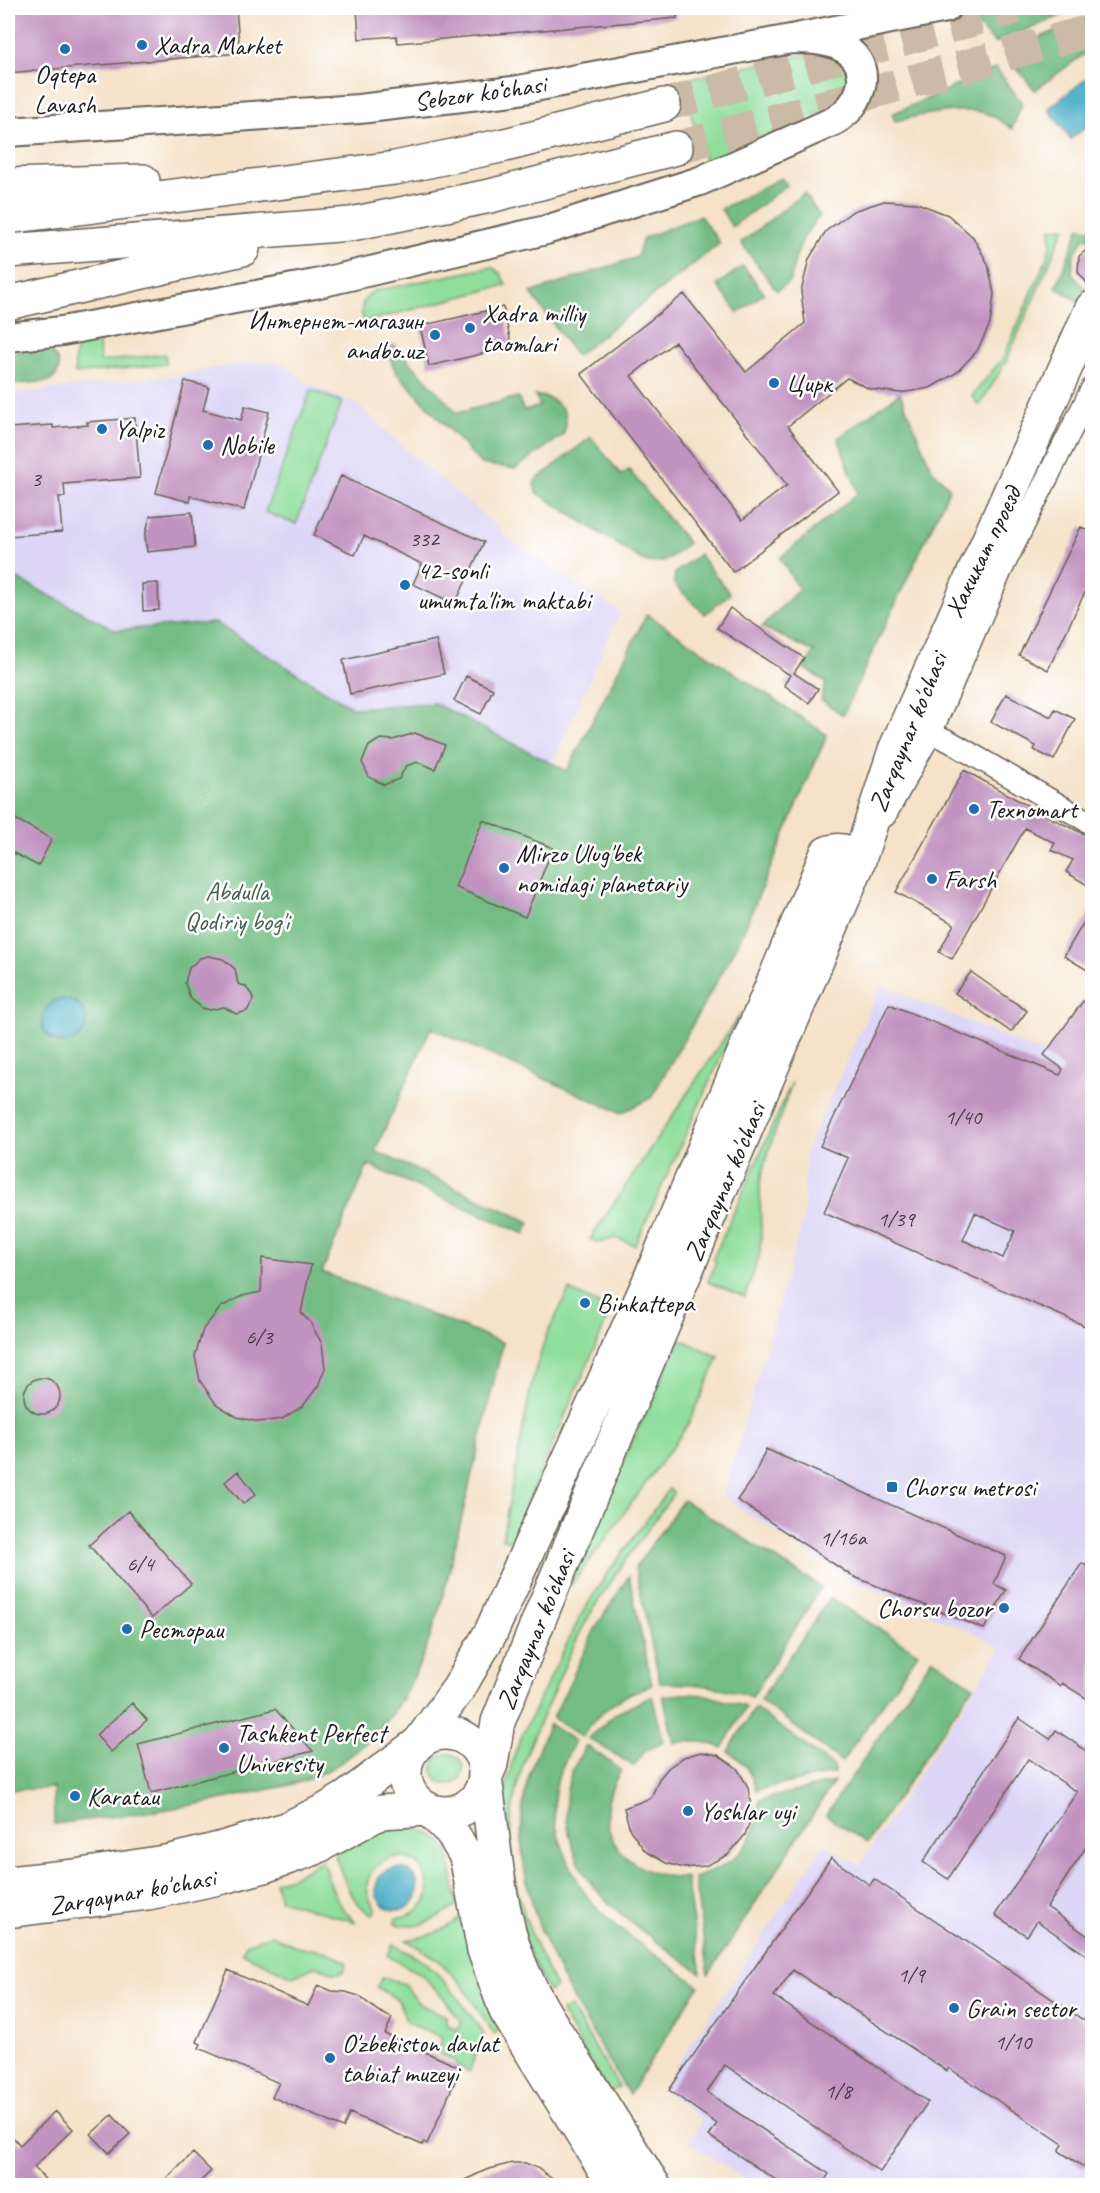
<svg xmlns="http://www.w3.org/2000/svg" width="1100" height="2193" font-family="Caveat,sans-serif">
  <rect width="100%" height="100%" fill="#fff"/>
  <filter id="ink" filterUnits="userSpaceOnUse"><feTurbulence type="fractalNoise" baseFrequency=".0167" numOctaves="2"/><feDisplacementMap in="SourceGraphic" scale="12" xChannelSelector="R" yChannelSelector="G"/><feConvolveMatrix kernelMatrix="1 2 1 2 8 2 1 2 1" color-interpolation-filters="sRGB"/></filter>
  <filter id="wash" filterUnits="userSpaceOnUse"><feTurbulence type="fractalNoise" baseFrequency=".008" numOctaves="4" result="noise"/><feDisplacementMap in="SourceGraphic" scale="24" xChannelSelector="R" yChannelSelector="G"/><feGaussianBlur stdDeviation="1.35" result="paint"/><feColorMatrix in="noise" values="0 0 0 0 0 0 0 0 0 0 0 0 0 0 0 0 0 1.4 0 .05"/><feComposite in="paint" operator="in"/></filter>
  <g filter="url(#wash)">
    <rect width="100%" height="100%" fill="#f5e2c8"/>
    <path fill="#dcd5f6" d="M248,362L285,364L306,383L358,405L423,465L498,527L504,536L620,612L552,764L433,703L354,708L217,623L116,630L8,574V394L174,376Z
      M881,985L1049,1056L1089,1003L1092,1005V2185H753L688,2142L702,2120L661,2089L824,1844L860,1865L1000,1649L981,1636L850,1580L723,1497L804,1217L805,1154Z"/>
    <path fill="#8fde9c" stroke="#567d5c" stroke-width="1.5" d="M811,55L831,60L847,71L849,100L705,162L681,80L798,56Z
      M1065,227L1006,362L979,406L972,396L1003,358L1046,260L1051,244V228Z
      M492,267L501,274L506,285L364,322C360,309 361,300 373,291Z
      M99,340L100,362L165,354L166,364L75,374C75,350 72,343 99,340Z
      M311,390L342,402L296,524L265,512Z
      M741,1013L635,1245L615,1238L599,1243L590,1239Z
      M792,1082L765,1162L760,1183L761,1240L759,1257L745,1297L708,1282L716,1261L713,1259Z
      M569,1290L605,1307L600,1318L607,1320L510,1541L502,1539L532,1381L546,1336Z
      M680,1339L719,1357L688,1425L571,1586L567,1584L582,1550Z
      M669,1489L674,1493C645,1535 612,1575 587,1620C571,1647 560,1678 547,1706C526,1752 507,1798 511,1850C514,1898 533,1944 556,1987L548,1992L519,1931L504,1795L514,1755L522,1735L582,1613L607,1574Z
      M433 1769a15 15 0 1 1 30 0a15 15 0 1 1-30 0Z
      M398,1826C415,1827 439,1833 447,1850C451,1859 455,1894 457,1906C437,1917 418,1933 395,1923L396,1918C409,1916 424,1910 428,1895C430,1889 428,1884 426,1877C412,1835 343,1866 376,1910L372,1915C350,1901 344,1880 335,1856L383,1828Z
      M322,1860C331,1885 335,1905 356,1922L280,1900L275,1882L294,1876Z
      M461,1917L487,2001L498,2031L494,2034L461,1983L436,1958L406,1940C428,1936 444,1932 461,1917Z
      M271,1935L301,1948L324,1951L347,1962L344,1972L334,1973L316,1966L293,1977L242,1953L246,1944Z
      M393,1944L428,1964L453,1991L484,2034L469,2072L455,2063V2061L438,2053L442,2037L407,2023L398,2000L377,1987L383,1977L404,1984L419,2004L446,2016V2024L457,2030L461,2022L444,1998L422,1975L388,1956Z
      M570,2006L619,2087L609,2093L561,2012Z"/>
    <path fill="#73bd84" stroke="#486c50" stroke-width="1.5" d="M1022,8H1079L995,43L971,19Z
      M1092,15V48L1035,90L1004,53Z
      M996,68L1022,103L1012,129C1004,123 997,117 988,114C962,106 921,115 895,121L892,114Z
      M781,178L787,185L732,227L721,209Z
      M804,193L820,216C802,234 794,255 791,280L777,291L741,243Z
      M700,216L720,243L576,356L531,293L637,257L643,238Z
      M1079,228L1092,229V239L1084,238L1074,254L1072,274L1085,289L1092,290V309L1056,288Z
      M743,266L764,293L738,313L717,285Z
      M394,345L457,413L518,397L524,411L540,406L535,395C558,398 573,412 563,435L515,469L481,464L396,372L386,350Z
      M41,349C58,350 66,371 50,381L8,385V353Z
      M900,393L932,470L950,488L843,715L821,700L826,682L804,668L814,652L762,627L799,589L780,558L858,493L838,438Z
      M591,437L621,475L629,470L688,543C673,556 663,568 642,560L536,492L534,484L536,480Z
      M699,554L730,594L705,614L674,584L675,573Z
      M8,574L116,630L216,623L353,708L434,703L567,771L647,614L827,735L737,946L651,1098L621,1113L431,1028L375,1151L530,1222L525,1234L368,1165L322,1272L503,1343C489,1400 476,1456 463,1512C439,1614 419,1735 309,1779C294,1785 276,1788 260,1791C192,1808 123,1815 54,1824L53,1788L8,1790Z
      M683,1500L821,1587L752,1697C721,1686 693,1683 660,1683L635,1568Z
      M629,1576L652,1685C621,1695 599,1710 582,1737L553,1718L596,1627Z
      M830,1598L918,1653L842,1762L760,1700Z
      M932,1658L973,1686L867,1843L826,1815Z
      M685,1694L706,1695L746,1707L722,1748C706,1741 691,1740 674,1743L663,1696Z
      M652,1696L664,1742L645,1751L634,1766L588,1738L617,1713Z
      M755,1708L834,1767V1773L756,1790C751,1772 744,1761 728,1751Z
      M549,1724L575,1741C569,1753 562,1765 558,1778C551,1801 554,1825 562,1846C569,1863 576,1881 587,1896C611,1928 665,1961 699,1986L629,2095C577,2005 507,1907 524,1798C528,1772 539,1748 549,1724Z
      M586,1745L621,1770C585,1828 622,1877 686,1878L701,1973C665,1947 623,1921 594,1887C572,1860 559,1812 570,1778C573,1767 580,1756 586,1745Z
      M834,1782L709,1974L694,1878C735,1865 758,1845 759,1800Z"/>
    <path fill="#45adc5" stroke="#306470" stroke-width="1.5" d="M1092,74V122L1071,139L1048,109Z
      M42 1021a22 22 0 1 1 44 0a22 22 0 1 1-44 0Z
      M376 1889a21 21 0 1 1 42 0a21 21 0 1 1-42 0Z"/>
    <g id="blocks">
      <path fill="#c193c0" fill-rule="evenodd" d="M8,8H236L240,53L8,73Z
        M357,8H676L677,18L398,43L396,36L359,39Z
        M884,201L917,203L948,215L973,237L988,264L994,294L990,324L977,351L956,373L930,388L900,393L870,389L847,378L788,426L838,491L733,572L581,374L684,294L746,372L805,323L801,292L809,259L826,231L853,211ZM675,342L787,485L742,520L631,376Z
        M1092,245V289L1078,272L1079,256Z
        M503,307L512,347L429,366L420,326Z
        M185,381L209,387L203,410L241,420L245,406L269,412L244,510L190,496V502L156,493Z
        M135,418L140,478L64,484L65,497H59L62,532L8,536V428L53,425V428L88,425L87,422Z
        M341,476L484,542L455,604L413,584L422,564L364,536L355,555L314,535Z
        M192,512L195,547L147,552L145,536L150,516Z
        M1081,527L1092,532V577L1048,670L1019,655Z
        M158,583L159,610L143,611L142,584Z
        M730,608L804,658L794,673L818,689L809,703L784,685L790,675L717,628Z
        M436,640L444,674L350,694L343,660Z
        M466,676L493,689L481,714L454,701Z
        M1006,694L1051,717L1055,709L1075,719L1054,760L1034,750L1036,746L991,722Z
        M415,733L445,745L435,769L418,762L406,766L399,779L384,785L369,777L362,762L369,746L380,739L393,740Z
        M964,770L1039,812L1092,838V888L1066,872L1073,860L1051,850L1055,843L1025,828L952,959L939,952L954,924L896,892Z
        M8,815L52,839L38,866L8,850Z
        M483,820L553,848L525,917L455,887Z
        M1092,908V973L1064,956Z
        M208,956L223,959L235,969L238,984L245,986L252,995L253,1000L247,1011L236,1014L224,1007L210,1010L202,1008L190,998L185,983L189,968L200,958Z
        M971,972L1027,1011L1011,1032L955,993Z
        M1083,1001L1092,1007V1329L824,1212L848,1158L820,1146L889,1004L1060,1075L1063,1069L1044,1055ZM975,1213L1015,1231L1003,1258L963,1240Z
        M262,1258L311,1265L301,1313L310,1322L322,1344L325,1368L318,1386L303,1406L282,1419L259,1422L237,1417L216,1404L200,1381L195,1356L203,1329L221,1307L242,1296L261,1292Z
        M24 1396a18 18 0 1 1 36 0a18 18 0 1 1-36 0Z
        M766,1449L1006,1556L994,1584L1006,1590L984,1629L852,1576L737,1500L754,1476Z
        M238,1471L256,1494L243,1504L225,1482Z
        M128,1511L191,1584L152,1618L89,1545Z
        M1082,1563L1092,1570V1702L1062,1683L1060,1686L1019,1659Z
        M132,1703L147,1720L111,1752L96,1735Z
        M275,1709L313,1751L151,1793L138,1744Z
        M1019,1718L1050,1739L1056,1730L1092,1755V1838L1047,1907L1092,1939V1959L1037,1921L1027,1936L995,1915L1077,1792L1028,1759L948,1879L923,1862Z
        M701,1752L718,1755L737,1768L748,1787L752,1815L745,1835L728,1855L705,1866L684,1868L666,1863L645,1851L630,1830L624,1808L651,1798L659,1779L668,1768L684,1757Z
        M831,1858L870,1885L874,1879L1092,2026V2156L1085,2168L1059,2151L1063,2144L949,2068L947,2071L793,1970L774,1996L928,2102L880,2172L725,2065L707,2092L829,2174L821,2186H785L709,2136L717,2124L669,2090Z
        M228,1970L308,2006L318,1985L332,1991L346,1992L359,1996L378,2011L392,2018L385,2034L461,2068L427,2144L424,2142L422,2145L350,2113L343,2128L272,2097L279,2083L199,2048L201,2044L197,2042Z
        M55,2111L73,2129L34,2167L51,2186H12L8,2181V2132L20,2145Z
        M112,2115L130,2134L109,2153L91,2134Z
        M193,2153L211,2171L196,2186H159Z
        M512,2163H525L537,2168L562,2186H452L486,2170Z"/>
    </g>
  </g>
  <g filter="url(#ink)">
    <use href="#blocks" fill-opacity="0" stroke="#686158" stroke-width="1.5"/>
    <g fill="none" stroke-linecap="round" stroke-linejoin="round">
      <path stroke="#cabaa6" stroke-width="33" stroke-dasharray="33 16" stroke-linecap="butt" d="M664,105L1017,8
        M676,148L1092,30"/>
      <g stroke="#686158" stroke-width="24">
        <path id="street" d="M931,733L949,741L1092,824
          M885,816L931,733L1001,571L1092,388"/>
      </g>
      <g stroke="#686158" stroke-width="32">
        <path id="secondary" d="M8,132L359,109L513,91L791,39L946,8
          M8,337L62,331L315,284L546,230L700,181L834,121C865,104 876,60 837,45C822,39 806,39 791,39"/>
      </g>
      <g stroke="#686158" stroke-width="36">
        <path id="primary" d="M8,185L143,181
          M8,217L395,168L505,145L664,105
          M8,251L351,224L490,196L676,148
          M8,303L243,249
          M405 1773a40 40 0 1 1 80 0a40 40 0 1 1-80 0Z
          M8,1883L75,1876L171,1861L219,1849L286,1829L326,1810L346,1798L419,1743L459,1688L491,1632L648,1284L827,853C842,847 852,852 857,866
          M8,1911L148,1893L223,1877L264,1866L313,1849L381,1812L428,1809L451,1831L466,1856L484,1950L506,2011L615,2186
          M654,2186C627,2143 600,2100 573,2058C553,2027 532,1996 519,1962C496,1902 495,1841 485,1778L491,1764L498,1722L542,1612L857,866L895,750L1092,308"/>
      </g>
      <use href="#street" stroke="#fff" stroke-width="21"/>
      <use href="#secondary" stroke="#fff" stroke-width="28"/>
      <use href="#primary" stroke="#fff" stroke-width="33"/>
    </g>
  </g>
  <g fill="#1f6fb2" stroke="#fff" stroke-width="2">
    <circle cx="142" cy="45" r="6"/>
    <circle cx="65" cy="49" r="6"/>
    <circle cx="470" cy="328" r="6"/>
    <circle cx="435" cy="335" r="6"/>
    <circle cx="774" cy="383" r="6"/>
    <circle cx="102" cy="429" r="6"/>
    <circle cx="208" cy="445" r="6"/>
    <circle cx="405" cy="585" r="6"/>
    <circle cx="974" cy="809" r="6"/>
    <circle cx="504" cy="868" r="6"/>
    <circle cx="932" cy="879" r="6"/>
    <circle cx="585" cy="1303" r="6"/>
    <rect x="886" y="1481" width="12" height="12" rx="3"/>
    <circle cx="1004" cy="1608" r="6"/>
    <circle cx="127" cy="1629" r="6"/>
    <circle cx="224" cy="1748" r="6"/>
    <circle cx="75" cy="1796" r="6"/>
    <circle cx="688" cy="1811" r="6"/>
    <circle cx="954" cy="2008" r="6"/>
    <circle cx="330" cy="2058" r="6"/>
  </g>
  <g text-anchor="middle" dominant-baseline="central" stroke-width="5" stroke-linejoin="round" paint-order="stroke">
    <g font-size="22" fill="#453a45">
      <text x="36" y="479">3</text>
      <text x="424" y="539">332</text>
      <text x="963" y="1117">1/40</text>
      <text x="896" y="1219">1/39</text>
      <text x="259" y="1337">6/3</text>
      <text x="843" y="1538">1/16а</text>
      <text x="140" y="1564">6/4</text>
      <text x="911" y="1975">1/9</text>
      <text x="1013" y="2042">1/10</text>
      <text x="838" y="2091">1/8</text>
    </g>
    <g font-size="26" fill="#1c1c1c" stroke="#fff" text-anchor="start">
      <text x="154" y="45">Xadra Market</text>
      <text x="65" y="74" text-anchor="middle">Oqtepa<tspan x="65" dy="30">Lavash</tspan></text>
      <text x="482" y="313">Xadra milliy<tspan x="482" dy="30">taomlari</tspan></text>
      <text x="423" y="320" text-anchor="end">Интернет-магазин<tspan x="423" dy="30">andbo.uz</tspan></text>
      <text x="786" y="383">Цирк</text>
      <text x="114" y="429">Yalpiz</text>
      <text x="220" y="445">Nobile</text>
      <text x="417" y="570">42-sonli<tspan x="417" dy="30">umumta'lim maktabi</tspan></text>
      <text x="986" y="809">Texnomart</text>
      <text x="516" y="853">Mirzo Ulug'bek<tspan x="516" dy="30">nomidagi planetariy</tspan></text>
      <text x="944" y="879">Farsh</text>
      <text x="597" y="1303">Binkattepa</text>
      <text x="904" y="1487">Chorsu metrosi</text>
      <text x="992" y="1608" text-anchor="end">Chorsu bozor</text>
      <text x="139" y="1629">Рестораи</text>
      <text x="236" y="1733">Tashkent Perfect<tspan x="236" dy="30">University</tspan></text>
      <text x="87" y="1796">Karatau</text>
      <text x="700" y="1811">Yoshlar uyi</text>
      <text x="966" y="2008">Grain sector</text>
      <text x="342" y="2043">O'zbekiston davlat<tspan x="342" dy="30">tabiat muzeyi</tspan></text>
    </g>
    <g font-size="26" fill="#1c1c1c" stroke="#fff">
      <text transform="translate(480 93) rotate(-8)">Sebzor ko‘chasi</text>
      <text transform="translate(983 552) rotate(-64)">Хакикат проезд</text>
      <text transform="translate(908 732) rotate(-68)">Zarqaynar ko'chasi</text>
      <text transform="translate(725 1182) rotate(-67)">Zarqaynar ko'chasi</text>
      <text transform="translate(536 1630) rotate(-68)">Zarqaynar ko'chasi</text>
      <text transform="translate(132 1892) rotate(-10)">Zarqaynar ko'chasi</text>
    </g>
    <g font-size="26" fill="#446049" stroke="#fff">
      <text x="237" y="891">Abdulla<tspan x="237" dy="30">Qodiriy bog'i</tspan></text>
    </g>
  </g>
  <rect width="1100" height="2193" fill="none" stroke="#fff" stroke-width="30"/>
</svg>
